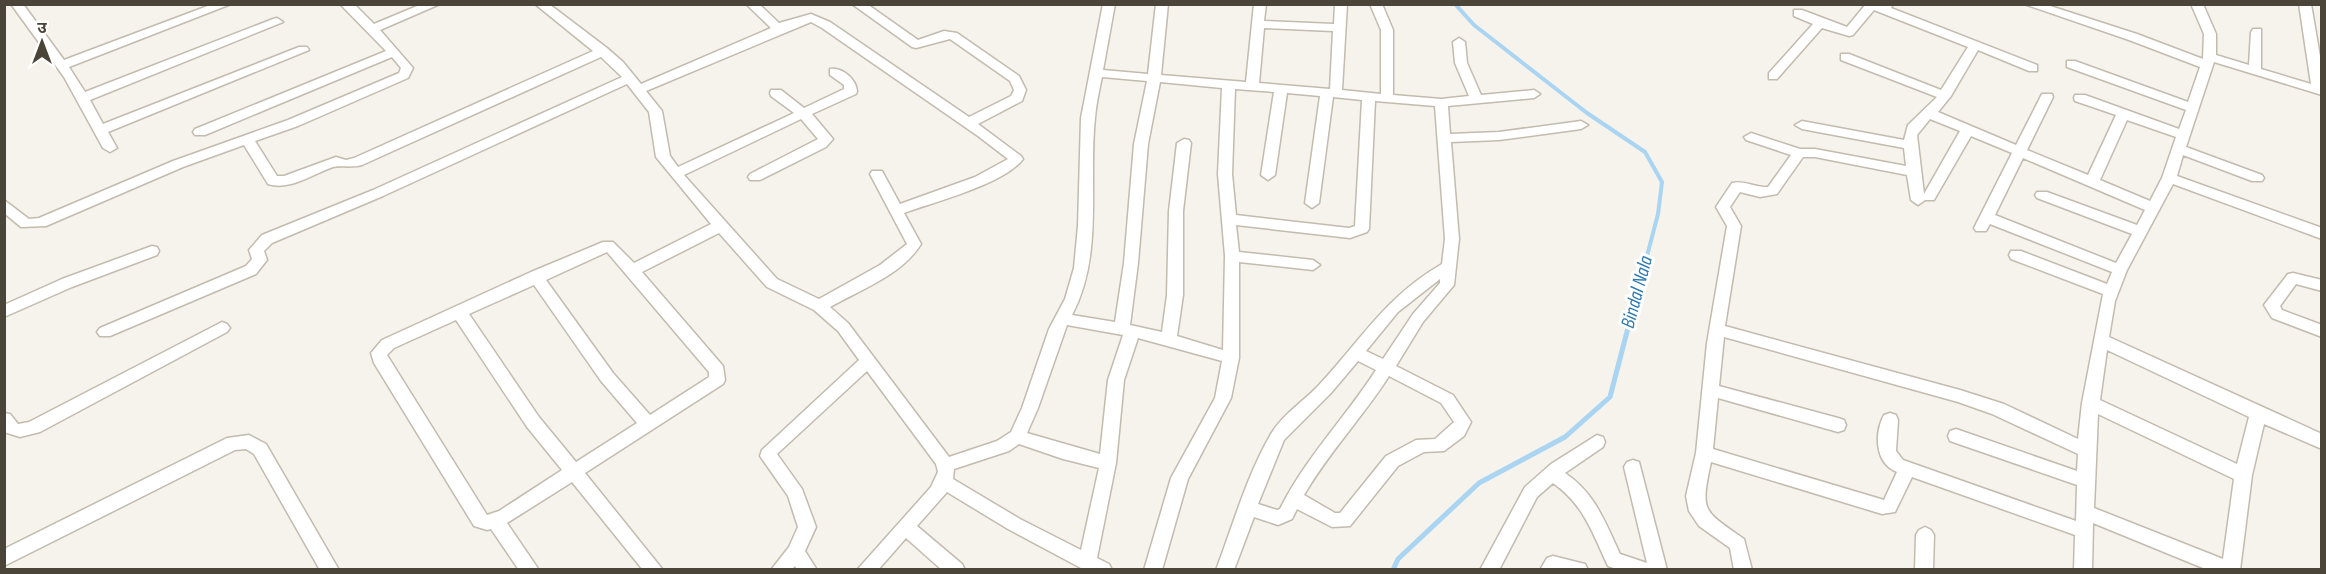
<svg xmlns="http://www.w3.org/2000/svg" width="2326" height="574" font-family="'Sofia Sans Condensed','Noto Sans Devanagari',sans-serif">
  <rect width="100%" height="100%" fill="#f6f3ec"/>
  <g fill="none" stroke-linecap="round" stroke-linejoin="round">
    <path stroke="#a9d4f2" stroke-width="4" d="M1455,4L1474,25L1587,113L1645,152L1662,182L1658,214L1647,256"/>
    <path stroke="#a9d4f2" stroke-width="5" d="M1393,570L1398,559L1479,483L1565,437L1610,397L1647,255"/>
    <g stroke="#c2bbae" stroke-width="3">
      <path id="minor" d="M11,4H23L64,60L213,4H231L69,67L85,92L273,19L277,18L283,22L90,100L103,124L299,47H307L309,50L108,132L117,148L110,152L103,148L64,77Z
        M340,4H354L374,24L422,4H440L380,30L413,68L408,78L298,126L255,141L277,176H284L336,157L346,160L354,158L593,51L535,4H549L607,48L623,62L641,84L771,28L746,4H759L779,23L811,14L830,22L969,117L1011,96L1014,90L1010,81L950,39L916,48L912,47L852,4H867L918,40L944,31L957,33L1019,76L1026,90L1022,101L978,124L1021,156L1023,159C1005,184 934,202 904,213L921,244C902,275 860,290 830,307L848,323L949,457L997,441L1011,432L1022,408L1049,329L1065,299L1074,268L1078,226L1081,118L1103,4H1115L1103,70L1148,74L1156,4H1168L1161,75L1246,82L1254,4H1266L1264,21L1334,24L1335,4H1347L1342,90L1381,94V30L1370,4H1382L1393,30V95L1441,99L1469,96L1455,63L1453,42L1459,38L1465,42L1467,63L1481,95L1534,90L1540,94L1534,98L1448,106L1450,134L1499,132L1581,121L1588,125L1581,129L1499,140L1451,142L1459,239L1454,285L1423,322L1396,366L1453,395L1471,422L1464,436L1444,451L1424,452L1398,466L1350,526L1332,527L1297,509L1292,519L1278,525L1254,517L1234,570H1216C1233,525 1247,475 1271,434C1282,415 1304,401 1319,385C1362,339 1385,297 1442,264L1445,239L1435,106L1375,101L1369,229L1367,232L1350,238L1236,225L1239,252L1313,260L1320,265L1313,270L1239,262V358L1231,398L1188,479L1162,570H1144L1171,478L1215,398L1222,361L1138,338L1124,380L1116,463L1097,558L1109,564L1112,570L1081,568L1008,529L947,492L917,526L962,564L965,570H942L906,538L878,570H857L931,487L938,472L936,464L867,371L777,454L802,489L816,527L805,551L817,570H797L795,566L791,570H771L789,547L798,527L788,496L760,456L762,450L859,360L838,331L814,310L767,287L719,233L642,272L723,366L725,380L723,384L585,473L663,570H643L572,482L507,523L539,570H519L491,529L487,530L474,526L374,363L371,353L382,340L531,272L603,242H613L634,263L711,224L656,157L649,112L627,84L383,196L272,243L264,251L267,260L256,274L110,336H100L97,332L100,328L246,266L252,259L249,250L262,235L373,190L622,77L601,57L362,165C351,168 340,165 333,167C312,174 291,191 268,184L244,145L183,167L46,226L21,227L4,213V200L29,219L39,218L173,161L288,120L399,73L401,68L392,57L205,135H195L193,132L195,129L386,51ZM811,22L822,28L978,136L1008,159L975,177L900,204L882,171H872L870,174L907,244L880,265L819,299L777,279L684,175L801,119L818,139L750,174L748,177L750,180H760L826,147L833,139L812,114L856,94L857,91C856,79 842,67 830,69V75L844,85V89L804,108L781,90H771L770,93L771,96L794,113L678,167L670,156L662,111L646,91ZM1264,28L1333,31L1330,89L1259,83ZM1102,77L1147,81L1134,144L1124,263L1115,322L1072,315C1104,255 1088,183 1095,118C1096,105 1099,91 1102,77ZM1160,82L1222,88L1218,174L1225,256L1223,350L1177,336L1183,295V211L1191,143L1189,140L1184,139L1177,143L1169,211L1167,295L1162,332L1130,325L1138,263L1148,144ZM1235,89L1274,92L1261,175L1268,180L1275,175L1287,93L1320,96L1305,203L1312,208L1319,203L1333,97L1362,100L1355,226L1349,228L1236,215L1232,174ZM607,252L709,372V377L650,415L613,373L546,280ZM1440,279V283L1413,314L1383,359L1366,351L1398,312ZM534,285L601,381L637,423L576,462L539,417L469,314ZM456,320L527,427L562,470L499,511L487,515L387,355L394,348ZM1067,325L1123,335L1108,380L1100,454L1027,433L1038,408ZM1358,361L1376,370C1345,418 1306,457 1280,509L1277,510L1258,504L1284,440L1331,393ZM1389,376L1441,403L1454,422L1435,439L1416,440L1386,456L1340,513H1335L1304,495C1328,453 1363,417 1389,376ZM1019,444L1063,459L1099,468L1081,550L1020,519L953,479L954,469L1009,451Z
        M1866,4H1893L1891,8L2037,65V71H2029L1978,50L1951,96L1938,112L2016,145L2042,94H2052L2053,97L2027,150L2088,175L2116,115L2075,101L2074,98L2075,95H2085L2179,129L2186,110L2067,67V61H2075L2188,102L2200,67L2129,40L2024,4H2044L2137,34L2203,59L2204,34L2191,4H2203L2216,34V55L2249,65L2251,32L2253,29H2261V69L2311,84L2299,4H2311L2322,68V95L2214,62L2186,147L2262,175L2264,178L2262,181H2252L2183,155L2177,176L2322,228V239L2173,184L2127,270L2115,301L2109,337L2322,434V449L2264,424L2252,475L2240,570H2208L2093,523L2092,570H2074L2075,535L1912,477L1895,512L1882,514L1711,462C1700,513 1703,510 1744,539L1752,570H1734L1730,548L1699,526L1689,511L1686,496L1696,453L1707,343L1727,226L1716,207L1732,183C1744,180 1756,188 1768,187L1791,155L1746,140L1744,137L1751,133L1800,149H1815L1906,166L1904,148L1802,129L1795,125L1802,121L1904,140L1908,125L1937,97L1841,60V54H1849L1941,90L1968,47L1874,10L1853,35L1849,36L1822,28L1777,79H1769V73L1813,24L1794,16V10H1802L1847,27ZM1930,119L1960,131L1924,194L1917,135ZM2127,120L2176,137L2162,178L2150,201L2100,180ZM1971,136L2012,153L1974,228L1976,231H1986L1990,224L2112,272L2107,284L2021,251H2011L2009,255L2011,259L2103,294L2082,403L2078,439L2004,404L1960,390L1725,326L1741,226L1730,207L1740,192L1760,197L1777,194L1803,157H1815L1907,175L1911,200L1918,205L1925,200H1934ZM2023,158L2145,210L2137,225L2047,192H2037L2035,195L2037,198L2132,234L2116,263L1995,215ZM1724,337L1958,402L1992,414L2078,454L2077,471L1956,429L1950,431L1948,436L1950,441L2077,485L2076,521L1903,460L1896,451L1898,420L1896,415L1890,413L1884,415C1874,434 1875,464 1897,472L1884,500L1713,449L1718,398L1838,432L1844,430L1846,425L1844,420L1838,418L1719,386ZM2107,350L2249,417L2237,464L2100,400ZM2098,414L2234,479L2223,559L2094,508Z
        M152,246L157,247L159,251L157,255L72,287L4,317V305L62,279Z
        M2293,273L2322,280V291L2296,284L2280,306L2282,310L2322,325V337L2272,318L2264,305L2288,274Z
        M222,322L227,324L230,328L227,332L40,432L20,437L4,432V413L10,414L18,424L29,422Z
        M249,435L266,444L339,570H320L254,454L246,449L235,450L4,566V549L227,438Z
        M1597,435L1603,437L1605,442L1603,447L1565,473C1595,493 1605,522 1620,554L1647,563L1624,467L1627,462L1633,460L1639,462L1667,570H1619L1608,566C1592,532 1584,505 1553,483L1537,497L1499,570H1480L1525,487L1551,464Z
        M1925,527L1931,530L1934,535L1933,570H1915L1916,535L1919,530Z
        M1553,556L1585,564L1588,570H1540L1547,558Z"/>
    </g>
    <use href="#minor" fill="#fff" fill-rule="evenodd"/>
  </g>
  <g text-anchor="middle" dominant-baseline="central" stroke-width="6" stroke-linejoin="round" paint-order="stroke">
    <g font-size="20" font-style="italic" fill="#2e7ab2" stroke="#fff">
      <text transform="translate(1637 292) rotate(-75)">Bindal Nala</text>
    </g>
  </g>
  <rect width="2326" height="574" fill="none" stroke="#4b4439" stroke-width="12"/>
  <g transform="translate(42 42)" stroke="#ffffff" stroke-width="4.5" paint-order="stroke">
  <path d="M0-4.5L10 22L0 15L-10 22Z" fill="#4b4439"/>
  <text y="-9" font-size="16" font-weight="bold" text-anchor="middle" fill="#4b4439">उ</text>
  </g>
</svg>
